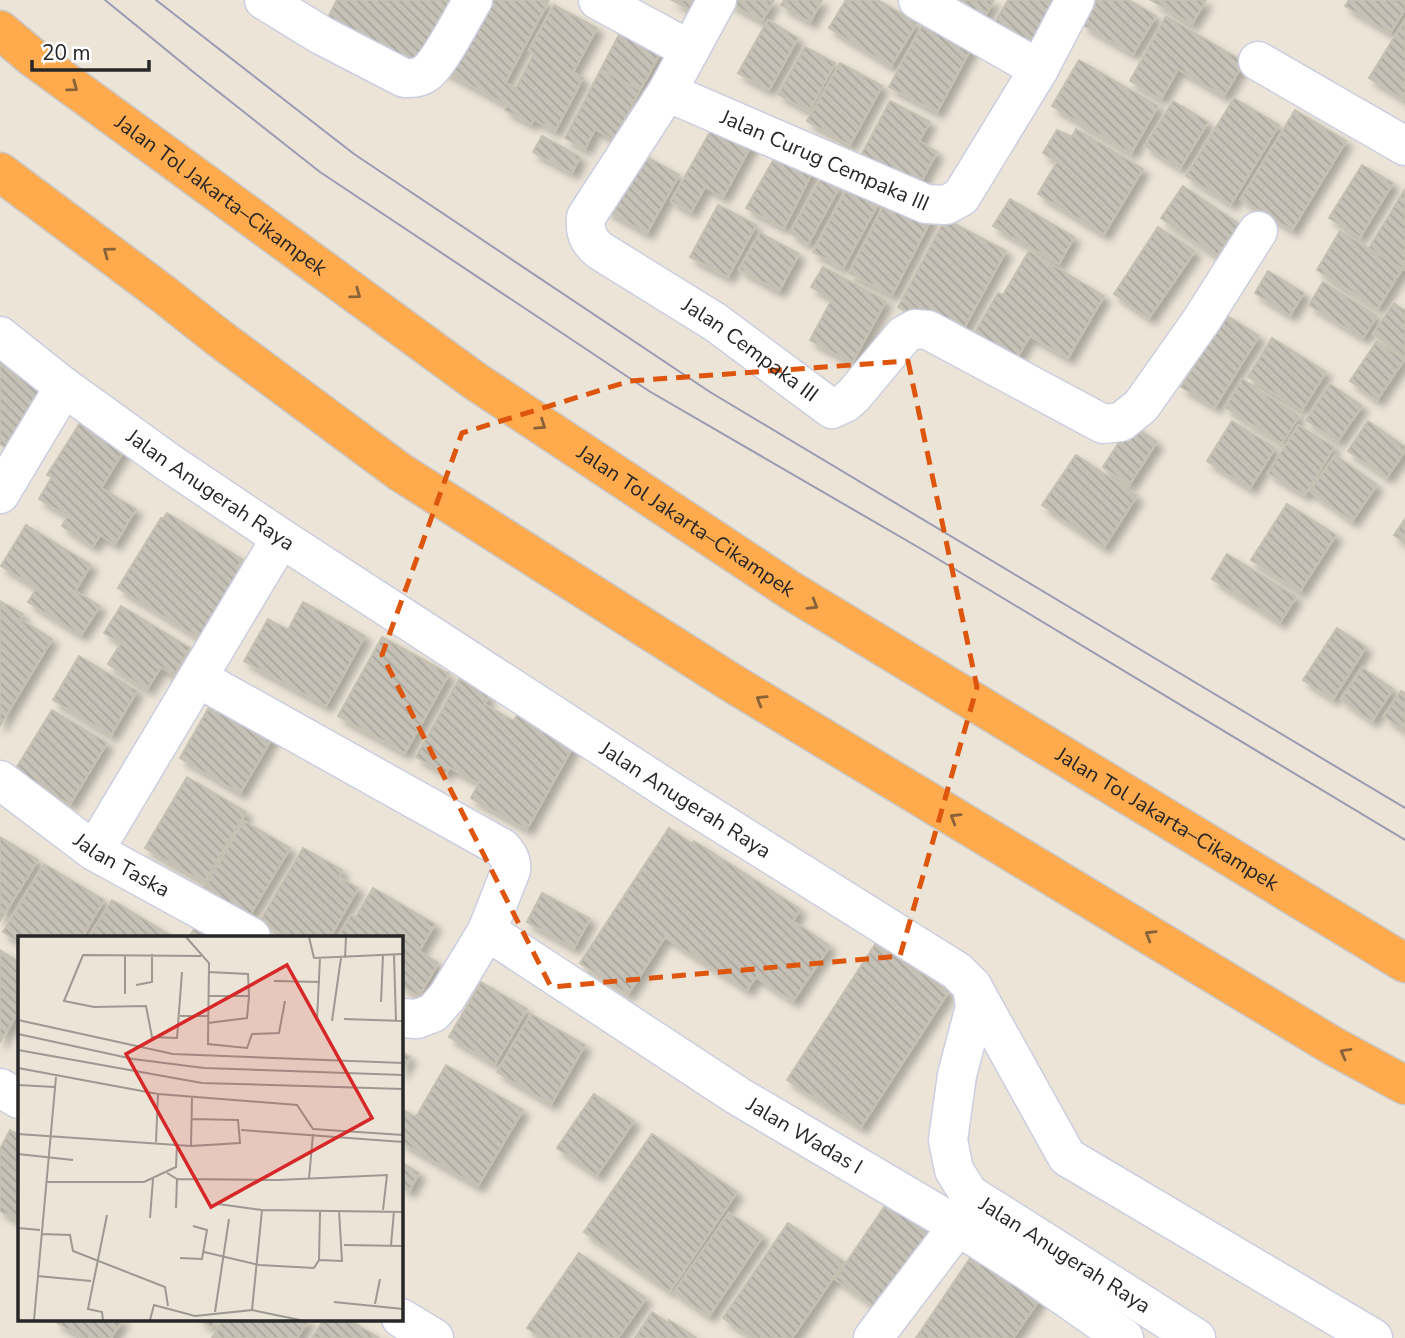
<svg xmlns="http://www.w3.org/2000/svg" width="1405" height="1338" font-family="'Nunito Sans',sans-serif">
  <defs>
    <pattern id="building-back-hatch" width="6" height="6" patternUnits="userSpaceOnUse" patternTransform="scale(1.75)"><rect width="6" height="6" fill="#c5c1b7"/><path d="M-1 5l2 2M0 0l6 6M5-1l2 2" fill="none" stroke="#a9a69d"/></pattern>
    <filter id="shadow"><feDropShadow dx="6" dy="6" stdDeviation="3.5" flood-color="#0004"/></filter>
  </defs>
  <rect width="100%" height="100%" fill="#ebe4d7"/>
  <path fill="url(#building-back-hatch)" stroke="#c6c0b1" stroke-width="2" filter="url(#shadow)" d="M337,0H455L415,73L325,23Z
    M479,0H549L505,83L516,88L534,53L529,50L554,5L597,28L573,72L583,78L555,131L534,119L531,124L505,110L507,105L441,69Z
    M672,0H695L690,10Z
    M724,0H774L762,21Z
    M784,0H822L810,22L781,5Z
    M846,0H878L917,23L891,66L829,28Z
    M951,0H994L984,18Z
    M1008,0H1057L1029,46L994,24Z
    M1097,0H1129L1156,16L1133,54L1083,25Z
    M1151,0H1206L1192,24Z
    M1349,0H1405V9L1390,33L1345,6Z
    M1166,16L1244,62L1224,96L1178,69L1161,99L1130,81Z
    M768,20L798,38L769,90L738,73Z
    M925,20L973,45L937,112L889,87Z
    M1405,20V100L1369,78Z
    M623,27L663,48L640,90L601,69Z
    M805,47L835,63L809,111L778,94Z
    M1079,60L1158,106L1131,153L1052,106Z
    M840,63L882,86L850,145L807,121Z
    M601,69L640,90L614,140L595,129L585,149L565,138Z
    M1234,98L1279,125L1231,204L1186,176Z
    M890,101L930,122L919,141L937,152L917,189L860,157Z
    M1173,101L1208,122L1180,168L1145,146Z
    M1295,110L1346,141L1292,230L1241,199Z
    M719,116L756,137L723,197L705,187L691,212L671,201Z
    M1076,129L1143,169L1104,234L1038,194L1057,162L1043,153L1057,130L1072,137Z
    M542,136L580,157L572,173L533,152Z
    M779,150L814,169L784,228L746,208Z
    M638,152L679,175L647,233L606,210Z
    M1362,165L1393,183L1360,237L1329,218Z
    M822,176L840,186L808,244L790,233Z
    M848,186L879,202L843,268L813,252Z
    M1183,186L1239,224L1217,256L1161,218Z
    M1405,189V270L1369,248Z
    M889,195L932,218L892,295L849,273Z
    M1010,199L1074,237L1059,264L993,226Z
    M718,205L756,225L728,277L690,257Z
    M945,219L1006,251L958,339L898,307Z
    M1158,227L1195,251L1149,318L1114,294Z
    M1340,231L1402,269L1378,308L1317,270Z
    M760,233L799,254L779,291L739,269Z
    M1029,251L1104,296L1068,358L1030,336L1009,371L967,346L998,293L1003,295Z
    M823,267L886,301L852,363L810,340L832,299L811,287Z
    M1268,271L1304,293L1290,315L1255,293Z
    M1323,282L1377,316L1363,338L1309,305Z
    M1394,303L1405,311V357L1373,334Z
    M1226,315L1259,336L1215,407L1181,387Z
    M1272,338L1326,372L1302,410L1248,377Z
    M1377,341L1404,360L1377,400L1350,381Z
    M0,348L50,384L11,451L0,444Z
    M1242,379L1299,416L1282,443L1225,407Z
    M1330,384L1362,406L1338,441L1306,420Z
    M83,418L127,445L101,488L136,509L115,544L100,535L93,546L62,526L68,516L39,499L52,477L47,475Z
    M1232,421L1275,448L1250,488L1207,461Z
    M1368,421L1405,447V451L1387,477L1348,451Z
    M1131,424L1157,442L1129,485L1103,467Z
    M1298,425L1334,447L1305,495L1268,473Z
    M1076,455L1137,496L1104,547L1042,505Z
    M1335,455L1377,485L1352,521L1310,491Z
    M1287,504L1336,535L1300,591L1251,560Z
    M167,513L243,560L239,565L249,572L206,642L118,588L161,518L163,519Z
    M1405,519V543L1394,535Z
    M26,525L91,565L75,591L100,606L81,635L28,602L37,588L1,566Z
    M1227,554L1296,597L1280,622L1212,579Z
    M0,601L23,614L20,619L52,639L0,726Z
    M303,602L365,636L326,706L244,661L268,619L288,630Z
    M121,606L190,648L174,675L161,667L147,689L108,664L121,643L104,633Z
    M1337,628L1366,647L1333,699L1303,680Z
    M382,637L449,674L405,753L338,716Z
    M79,656L137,691L111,735L53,700Z
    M1362,668L1393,689L1372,721L1341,699Z
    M459,679L489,696L484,704L514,721L524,702L580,734L527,829L471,798L479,783L449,767L446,774L416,757Z
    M219,690L279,726L240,793L180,758Z
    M1401,691L1405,693V731L1384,716Z
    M52,710L107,743L70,804L15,770Z
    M187,777L246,812L204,882L145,848Z
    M244,821L290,848L250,915L204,888Z
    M669,828L692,844L694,841L800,909L793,921L830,946L793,1001L756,977L747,990L665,937L628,994L580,963Z
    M0,837L38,860L0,921Z
    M303,848L342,870L339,877L358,888L330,937H288L260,921Z
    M44,864L104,900L82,937H48L40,932L37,937H19V942L3,932Z
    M373,888L435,924L419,951L438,963L419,996L401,985V937H338L351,915L355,918Z
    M542,893L590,919L574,948L527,922Z
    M112,900L173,937H89Z
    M200,919L231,937H189Z
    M876,943L949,991L861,1127L787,1080Z
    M0,950L19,962V1011L0,1042Z
    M481,982L527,1009L495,1064L449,1037Z
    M531,1014L585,1045L551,1104L497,1072Z
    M401,1051L410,1057L401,1072Z
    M446,1065L523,1110L478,1186L401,1142V1109L416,1117Z
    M594,1094L634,1121L597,1175L557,1148Z
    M10,1130L19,1135V1221L0,1211V1149Z
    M652,1134L737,1192L670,1291L584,1232Z
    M401,1162L419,1173L409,1191L401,1186Z
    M887,1203L935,1236L884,1312L835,1279Z
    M729,1213L763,1236L709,1316L674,1292Z
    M788,1223L844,1262L792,1338H753L723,1318Z
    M977,1248L1044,1293L1013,1338H916Z
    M579,1253L646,1298L618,1338H542L527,1328Z
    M652,1312L668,1323L669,1320L696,1338H635Z
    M58,1319H123L111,1338H83L56,1322Z
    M198,1319H217L212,1327Z
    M223,1319H309L297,1338H212Z
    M324,1319H347L379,1338H312Z"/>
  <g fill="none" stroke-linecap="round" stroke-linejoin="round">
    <g stroke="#cccee1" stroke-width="41">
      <g id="minor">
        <path d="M264,0L321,35L404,78C413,78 419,78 426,73C439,64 463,16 473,0"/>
        <path d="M598,0L690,50"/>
        <path id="s1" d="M717,0L667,92L586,217C585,231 587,240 599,250L715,322L832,409L845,403L854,395L904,335L915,329L928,330L1103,424L1121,422L1141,406L1201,321L1258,231"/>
        <path d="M918,0L1039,69"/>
        <path d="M1258,61L1405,146"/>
        <path id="s2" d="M667,92L926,204L946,205L961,197L1039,69L1075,0"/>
        <path id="s3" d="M0,336L64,387L168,462L281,538L675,794L957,971L972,986L975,1007L957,1075L948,1140L954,1170L969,1194L1196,1338"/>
        <path d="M0,494L64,387"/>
        <path d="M198,678L502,848C509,856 512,861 511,870L487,931L447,997L433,1013L417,1019L401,1018"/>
        <path id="s4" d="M0,780L94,851L251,937"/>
        <path d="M94,851L281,538"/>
        <path id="s5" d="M487,931L738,1096L958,1226L1031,1273L1124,1338"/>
        <path d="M972,986L1067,1157L1373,1338"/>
        <path d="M0,1088L19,1099"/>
        <path d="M401,1318L434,1338"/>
        <path d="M873,1338L958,1226"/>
      </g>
    </g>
    <g stroke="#c7c7c7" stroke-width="41">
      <g id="highway">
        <path id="s6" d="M0,30L32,57L475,381L793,592L1405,963"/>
        <path d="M0,172L162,293L219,338L400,472L732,683L1333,1046L1405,1085"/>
      </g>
    </g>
    <use href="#minor" stroke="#fff" stroke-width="38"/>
    <use href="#highway" stroke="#ffaa4d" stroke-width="38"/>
    <path stroke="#9a9bb3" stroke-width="2" d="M105,0L197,75L320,172L649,391L923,550L1405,840
      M156,0L354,154L710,392L1405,808"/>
  </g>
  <defs><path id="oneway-chevron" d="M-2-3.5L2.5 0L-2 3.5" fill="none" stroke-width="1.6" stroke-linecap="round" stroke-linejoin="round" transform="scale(1.75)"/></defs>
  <g stroke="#886238">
    <use href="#oneway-chevron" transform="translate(73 87) rotate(36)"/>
    <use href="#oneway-chevron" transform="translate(108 252) rotate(-143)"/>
    <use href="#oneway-chevron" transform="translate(356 294) rotate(36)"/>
    <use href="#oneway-chevron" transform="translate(541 425) rotate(34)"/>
    <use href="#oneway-chevron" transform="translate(813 605) rotate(31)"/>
    <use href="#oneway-chevron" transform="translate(761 700) rotate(-149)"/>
    <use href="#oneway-chevron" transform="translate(955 818) rotate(-149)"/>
    <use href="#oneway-chevron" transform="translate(1150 935) rotate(-149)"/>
    <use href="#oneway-chevron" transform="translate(1345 1053) rotate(-151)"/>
  </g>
  <path fill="none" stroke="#de560d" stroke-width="5" stroke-dasharray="14 9" stroke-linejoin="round" d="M908,361L977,687L900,956L551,987L382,655L462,433L630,381Z"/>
  <g text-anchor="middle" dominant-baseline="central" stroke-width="7" stroke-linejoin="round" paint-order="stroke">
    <g font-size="21" fill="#272727" stroke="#fff">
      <text stroke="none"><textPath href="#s2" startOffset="172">Jalan Curug Cempaka III</textPath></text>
      <text stroke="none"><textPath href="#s6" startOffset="276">Jalan Tol Jakarta–Cikampek</textPath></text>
      <text stroke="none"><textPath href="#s1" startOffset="472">Jalan Cempaka III</textPath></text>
      <text stroke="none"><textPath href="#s3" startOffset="261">Jalan Anugerah Raya</textPath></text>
      <text stroke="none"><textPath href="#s6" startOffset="844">Jalan Tol Jakarta–Cikampek</textPath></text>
      <text stroke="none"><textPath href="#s3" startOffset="828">Jalan Anugerah Raya</textPath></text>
      <text stroke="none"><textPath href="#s6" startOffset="1410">Jalan Tol Jakarta–Cikampek</textPath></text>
      <text stroke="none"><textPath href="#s4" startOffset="149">Jalan Taska</textPath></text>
      <text stroke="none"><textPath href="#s5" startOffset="378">Jalan Wadas I</textPath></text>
      <text stroke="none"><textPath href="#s3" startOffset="1500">Jalan Anugerah Raya</textPath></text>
    </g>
  </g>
  <g transform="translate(18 936)">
    <rect width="385" height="385" fill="#ebe4d7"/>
    <path fill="none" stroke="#9d9891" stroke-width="2" d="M168,1L191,27L190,108L229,112L234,98L261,97L267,65M291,1L296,22L385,18M376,19L378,85M107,20V58M327,22L328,1M164,36L159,102L134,101L128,70L76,71L46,65L65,19L183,20M256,45L302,46M118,49L134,46V18M190,60H231M363,66L365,19M162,80H190M326,83L385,85M0,84L155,118L385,127M299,84L302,22M314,85L323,22M190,87L229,82L231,60L230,38L190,36M0,98L115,123L186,132L385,139M0,114L184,147L385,153M0,132L140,158L279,169L295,193L385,199M0,149L37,151M223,194L385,206M0,198L173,210L222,207L220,184L174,183M138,206L140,158M173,210L174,162M0,218L55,224M149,237L159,243L260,244L369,239L365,274M291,243L295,198M29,246H126L158,231L159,208M200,268L244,274L385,276M158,272L159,243M132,282L135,243M0,292L22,294M23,298L52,299L55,315L147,351L150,370M326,309L385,310M373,309L376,275M186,316L241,329L296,332L301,324L324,325L321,275M162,322L184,323L189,294L175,290M301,324L302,276M19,340L73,345M316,366L385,373M357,368L362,343M234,374L282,384M197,376L211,283M16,384L38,141M85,384L84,376L70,373L89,279M132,384L136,369L177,380L234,374L244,274"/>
    <path fill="#d62828" fill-opacity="0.15" stroke="#d62828" stroke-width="3.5" d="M269,29L354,182L193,271L108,118Z"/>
    <rect width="385" height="385" fill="none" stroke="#272727" stroke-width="3.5"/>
  </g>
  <path d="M32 60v10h117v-10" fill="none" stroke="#272727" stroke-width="3.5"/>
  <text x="42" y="60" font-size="21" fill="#272727" stroke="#ffffff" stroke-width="5" paint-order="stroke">20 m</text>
</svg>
